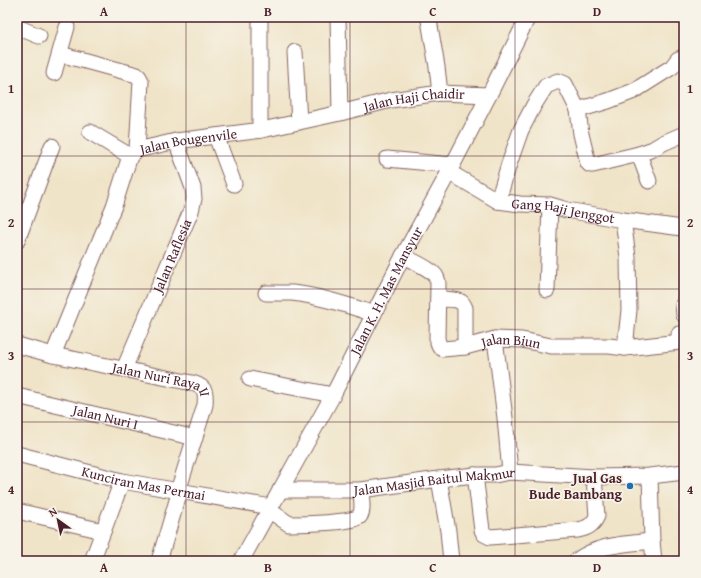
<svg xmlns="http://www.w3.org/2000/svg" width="701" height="578" font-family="'Gentium Book Plus',serif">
  <rect width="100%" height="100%" fill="#f7f3e8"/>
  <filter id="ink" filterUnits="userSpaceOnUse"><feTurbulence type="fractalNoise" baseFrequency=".025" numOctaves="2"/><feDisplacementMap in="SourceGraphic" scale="8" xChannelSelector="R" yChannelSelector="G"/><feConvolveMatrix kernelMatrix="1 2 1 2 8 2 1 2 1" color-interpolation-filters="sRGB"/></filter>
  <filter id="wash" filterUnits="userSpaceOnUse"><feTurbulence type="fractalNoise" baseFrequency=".012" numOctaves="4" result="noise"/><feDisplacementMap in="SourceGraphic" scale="16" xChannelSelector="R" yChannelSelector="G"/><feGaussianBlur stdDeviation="0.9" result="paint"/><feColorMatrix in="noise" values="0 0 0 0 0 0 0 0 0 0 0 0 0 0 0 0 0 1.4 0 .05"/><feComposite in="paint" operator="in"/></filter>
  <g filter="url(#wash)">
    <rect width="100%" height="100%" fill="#f0e4c8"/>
  </g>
  <g filter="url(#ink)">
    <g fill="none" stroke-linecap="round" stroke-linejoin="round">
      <g stroke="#846462" stroke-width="17">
        <g id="minor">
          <path d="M338,17L340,113"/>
          <path d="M430,17L429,20L437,67L440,93"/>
          <path d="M17,27L39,36"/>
          <path d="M295,52L299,122"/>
          <path d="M60,54L137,75L139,77L141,81L137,150"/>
          <path d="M54,73L67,27"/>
          <path d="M578,110L608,101L634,91L672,67L678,59L684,57"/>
          <path d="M260,130V17"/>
          <path d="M90,132L130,156"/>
          <path d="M216,136L234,184"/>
          <path d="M639,154L649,181"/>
          <path d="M387,159L452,165"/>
          <path id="s1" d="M449,172L498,201L520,204L550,205L567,210L623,220L682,228L684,226"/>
          <path d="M498,201L509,164L521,130L534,105L546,86L558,81L565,84L578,110L581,134L588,163L590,165H593L639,154L653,149L663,143L684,134"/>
          <path d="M623,220L628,257L629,310L625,348"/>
          <path d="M17,241L52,146"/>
          <path id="s2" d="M403,256C412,261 428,267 435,275C437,278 438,281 438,284L437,338C438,343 439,347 443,349L465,347L495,339L522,340L551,346H609L625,348L680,342L679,334H684"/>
          <path d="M547,290L550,205"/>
          <path d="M266,293C275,293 283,293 292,293C320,296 348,305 374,314"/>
          <path d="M438,299C443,299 457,299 461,302C463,303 464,306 465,308V347"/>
          <path d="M683,304L684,315"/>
          <path d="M495,339L505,418L510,472"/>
          <path id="s3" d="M17,345L53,355L192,383C206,387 206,392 205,405L178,491V497L159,561"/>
          <path id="s4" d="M53,355L114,206L130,156L137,150L176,141L262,130L340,113L391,100L440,93L489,95"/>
          <path id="s5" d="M124,369L191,211L194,199L193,188L176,141"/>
          <path d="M250,379L333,395"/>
          <path id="s6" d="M17,396L195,438"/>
          <path id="s7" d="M17,454L122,481L271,507"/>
          <path d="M475,475L482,530L484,534L490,537L578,530C588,528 593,525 597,516L594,477"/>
          <path d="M650,476L652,541L654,561"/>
          <path d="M439,479L448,531L451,561"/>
          <path id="s8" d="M280,490H361L439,479L475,475H495L510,472L594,477L650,476L684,472"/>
          <path d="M269,510L289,524C300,524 356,523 360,516C364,509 361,498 361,490"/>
          <path d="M17,511L103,531"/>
          <path d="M92,561L122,481"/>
          <path id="s9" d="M241,561L333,395L403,256L449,172L489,95L528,17"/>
          <path d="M576,561C598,544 626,544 652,541"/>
        </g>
      </g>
      <use href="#minor" stroke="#fff" stroke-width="15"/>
    </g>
  </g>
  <path fill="none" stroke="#4a1f2b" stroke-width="1" stroke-opacity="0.55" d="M186,17V561M350,17V561M515,17V561M17,156H684M17,289H684M17,422H684"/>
  <circle fill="#1f6fb2" stroke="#f7f3e8" stroke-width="1.5" cx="630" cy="486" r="4"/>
  <g text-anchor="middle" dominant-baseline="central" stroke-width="3.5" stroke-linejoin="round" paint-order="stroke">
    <g font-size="14" fill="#4a1f2b" stroke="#f7f3e8">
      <text stroke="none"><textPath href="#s4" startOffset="505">Jalan Haji Chaidir</textPath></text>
      <text stroke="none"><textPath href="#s4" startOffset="275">Jalan Bougenvile</textPath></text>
      <text stroke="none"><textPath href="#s1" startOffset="123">Gang Haji Jenggot</textPath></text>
      <text stroke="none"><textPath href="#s5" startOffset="123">Jalan Raflesia</textPath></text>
      <text stroke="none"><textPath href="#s9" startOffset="307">Jalan K. H. Mas Mansyur</textPath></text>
      <text stroke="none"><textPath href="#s2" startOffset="183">Jalan Biun</textPath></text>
      <text stroke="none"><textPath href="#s3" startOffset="149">Jalan Nuri Raya II</textPath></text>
      <text stroke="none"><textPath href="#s6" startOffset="91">Jalan Nuri I</textPath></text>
      <text stroke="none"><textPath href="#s8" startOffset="155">Jalan Masjid Baitul Makmur</textPath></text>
      <text stroke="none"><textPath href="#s7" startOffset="130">Kunciran Mas Permai</textPath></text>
    </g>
    <g font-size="14" font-weight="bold" fill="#4a1f2b" stroke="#f7f3e8" text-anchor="end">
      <text x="622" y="478">Jual Gas<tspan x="622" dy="16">Bude Bambang</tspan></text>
    </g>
  </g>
  <rect width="701" height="578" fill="none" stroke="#f7f3e8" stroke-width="44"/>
  <g transform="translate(58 520) rotate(327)" stroke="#f7f3e8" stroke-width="3" paint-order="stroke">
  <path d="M0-3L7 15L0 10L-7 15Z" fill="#4a1f2b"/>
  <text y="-6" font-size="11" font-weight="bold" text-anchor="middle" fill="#4a1f2b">N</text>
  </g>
  <rect x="22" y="22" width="657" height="534" fill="none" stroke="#4a1f2b" stroke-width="1.5"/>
  <g font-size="13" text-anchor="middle" font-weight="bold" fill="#4a1f2b">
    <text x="104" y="16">A</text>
    <text x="268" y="16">B</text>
    <text x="433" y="16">C</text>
    <text x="597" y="16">D</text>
    <text x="11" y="93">1</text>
    <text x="690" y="93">1</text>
    <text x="11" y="227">2</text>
    <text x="690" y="227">2</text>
    <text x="11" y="360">3</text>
    <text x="690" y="360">3</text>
    <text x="11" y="494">4</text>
    <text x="690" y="494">4</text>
    <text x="104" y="572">A</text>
    <text x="268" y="572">B</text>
    <text x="433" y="572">C</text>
    <text x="597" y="572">D</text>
  </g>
</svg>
